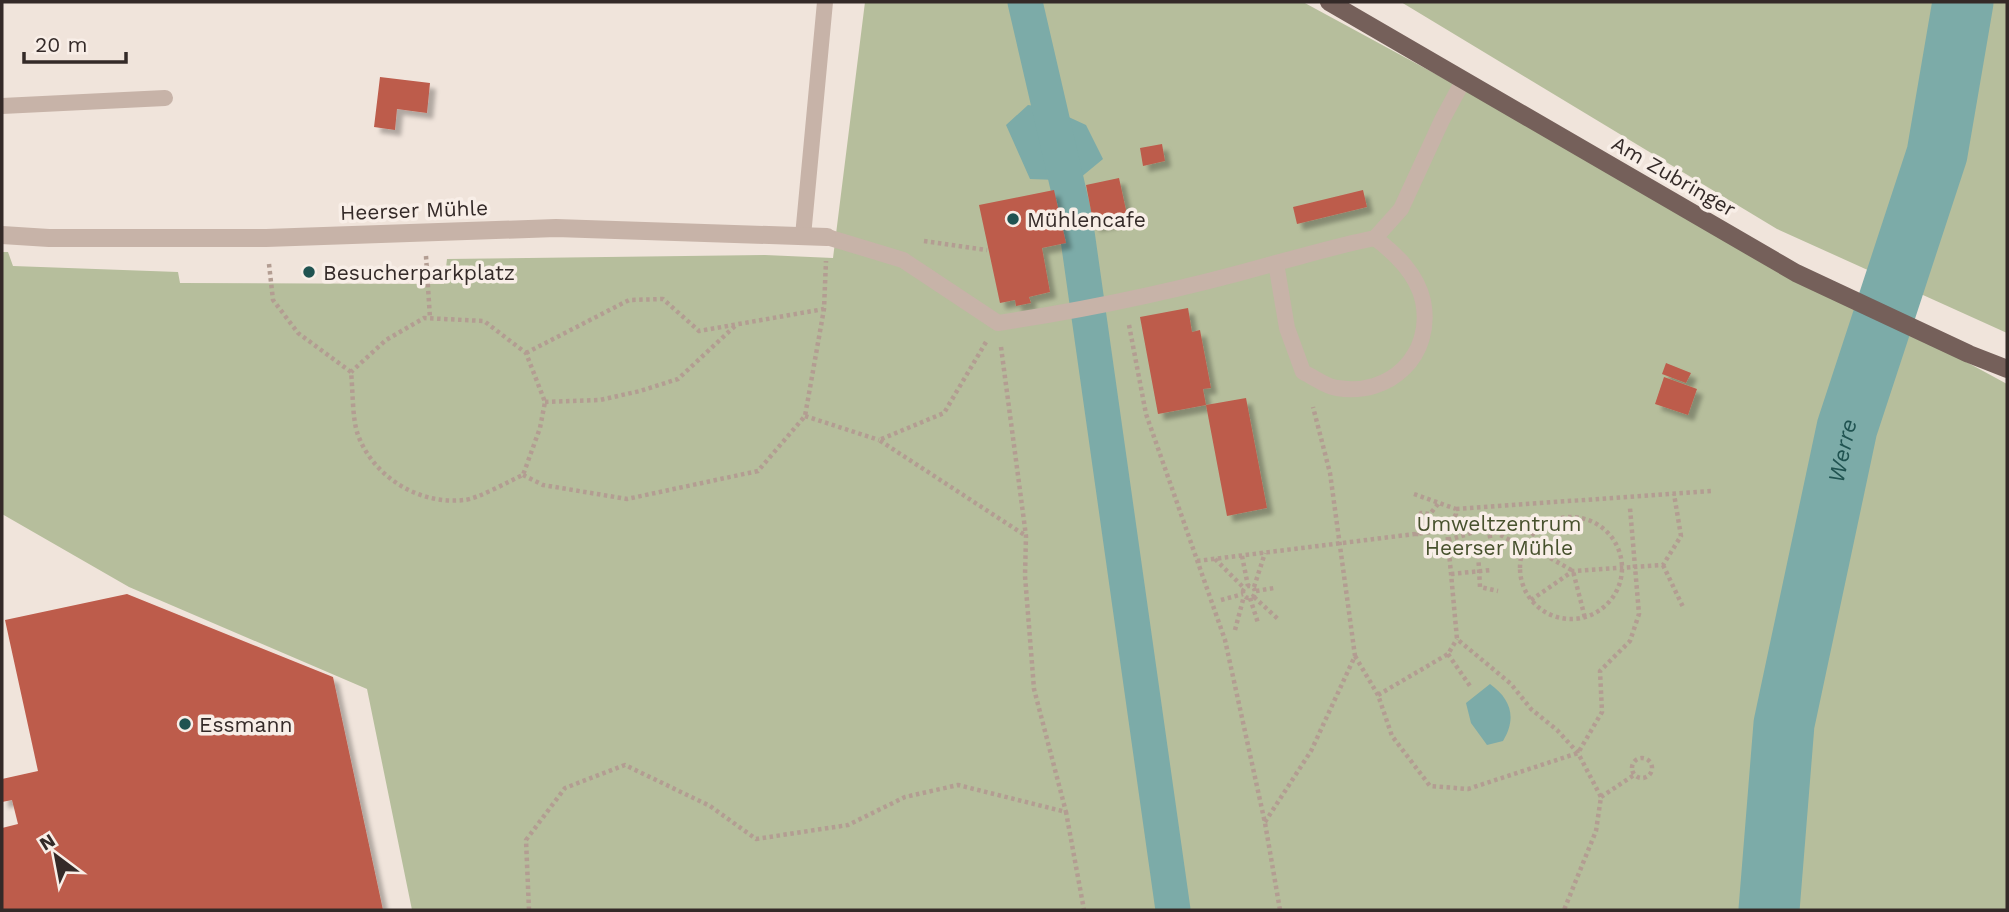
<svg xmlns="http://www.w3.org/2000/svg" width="2009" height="912" font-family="'Work Sans',sans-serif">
  <defs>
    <filter id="shadow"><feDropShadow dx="6" dy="6" stdDeviation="2" flood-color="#0004"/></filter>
  </defs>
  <rect width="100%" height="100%" fill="#f0e4db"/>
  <path fill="#b6be9c" d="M865,2H1303L2007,384V910H412L367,689L129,587L2,514V252H8L13,266L178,272L180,283L444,284L447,259L765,255L833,258Z
    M1401,2H2007V333L1777,229Z"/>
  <path fill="#7caba8" d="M1028,105L1049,108L1086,125L1103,159L1080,178L1090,228L1067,232L1057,180L1030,179L1006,125Z
    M1490,684C1511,699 1517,718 1503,741L1487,745L1471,723L1466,703Z"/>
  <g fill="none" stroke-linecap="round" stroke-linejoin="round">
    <path stroke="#7caba8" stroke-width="35" d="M1025,2L1075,218L1173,910"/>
    <path stroke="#7caba8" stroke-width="61" id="s1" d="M1769,910L1784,724L1847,428L1937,154L1963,2"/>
  </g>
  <path fill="#bd5c4c" filter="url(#shadow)" d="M380,77L430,83L427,113L397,109L395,130L374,127Z
    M1162,144L1165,161L1143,166L1140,148Z
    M1119,178L1128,219L1094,226L1086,185Z
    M1054,190L1066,243L1042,248L1050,292L1029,297L1031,303L1016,306L1015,300L1000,303L979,205Z
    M1363,190L1367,207L1297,224L1293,207Z
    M1188,308L1192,332L1200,330L1211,388L1203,389L1206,405L1158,414L1140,317Z
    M1666,363L1691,373L1686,383L1662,374Z
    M1664,377L1697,389L1688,415L1655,404Z
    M1246,398L1267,508L1227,516L1206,405Z
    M127,594L333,677L383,910H2V828L18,824L12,800L2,802V779L38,771L5,620Z"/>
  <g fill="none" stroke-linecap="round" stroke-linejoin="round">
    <path stroke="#b39d92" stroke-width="4.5" stroke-dasharray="3.5 3.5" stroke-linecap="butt" d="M924,241L987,250
      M426,256L430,318
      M269,264L273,300L298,333L351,372C353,390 352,419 358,435C374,478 420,505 464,500C478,499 509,481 523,475L540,428L545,402L526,353L484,321L424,318L386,340L351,372
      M1129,325L1146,414L1225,640L1265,823L1280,910
      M986,342L944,413L879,440L1026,536
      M1001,347L1026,536L1025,576L1034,689L1066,812
      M526,353L629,300L663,299L699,331L824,309
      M545,402L600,400L640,391L678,379L736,325
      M805,416L879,440
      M523,475L543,485L627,499L758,471L805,416L824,309L826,261
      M1414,494L1456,509V514L1447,530
      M1456,509L1711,491
      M1520 568a51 51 0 1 1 102 0a51 51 0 1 1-102 0Z
      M1488,528L1493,550L1478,551L1480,587L1498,591
      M1416,536L1421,513L1430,514L1438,504
      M1448,540L1488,528L1524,548
      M1526,544L1573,571L1585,618
      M1242,556L1248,586
      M1215,559L1244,588
      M1197,561L1447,530L1457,639L1511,684L1531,709L1557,730L1578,753L1601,797L1596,831L1564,910
      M1663,565L1683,607
      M1451,574L1491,570
      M1243 592a6 6 0 1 1 12 0a6 6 0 1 1-12 0Z
      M1254,587L1265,553
      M1256,591L1274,588
      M1254,597L1278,619
      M1250,598L1258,623
      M1221,600L1243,594
      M1531,600L1573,571L1663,565L1681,536L1674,494
      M1235,630L1244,596
      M1448,654L1470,686
      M1355,656L1378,695L1392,736L1430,786L1468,789L1578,753L1602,712L1600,671L1630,641L1639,614L1630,508
      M1378,695L1448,654L1457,639
      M1632 768a10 10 0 1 1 20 0a10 10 0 1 1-20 0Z
      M1601,797L1634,775
      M1265,822L1311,751L1355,656L1330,473L1313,407
      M529,910L526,840L565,788L625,765L710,806L756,839L848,825L905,797L958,785L1066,812L1084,910"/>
    <path stroke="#c7b3a8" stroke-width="16" d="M2,106L165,98
      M803,236L825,2
      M827,237L903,260L998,323C1091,309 1185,289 1276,263C1310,254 1340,245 1375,238C1396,254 1417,274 1423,301C1434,355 1390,397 1337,388C1326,387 1314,377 1303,372L1287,328L1276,263
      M1375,238L1401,209L1442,120L1463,81"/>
    <path stroke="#c7b3a8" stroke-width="18" d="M2,235L49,238H266L556,228L827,237"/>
    <path stroke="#75605a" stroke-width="18" d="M1329,2L1796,273L1969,354L2007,369"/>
  </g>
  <g fill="#205351" stroke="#f8eee7" stroke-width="2.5">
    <circle cx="1013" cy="219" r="7"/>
    <circle cx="309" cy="272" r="7"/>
    <circle cx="185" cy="724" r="7"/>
  </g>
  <g text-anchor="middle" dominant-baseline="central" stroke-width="7" stroke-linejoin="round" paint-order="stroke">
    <g font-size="21" fill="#342a28" stroke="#f8eee7">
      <text transform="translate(1674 176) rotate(30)">Am Zubringer</text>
      <text transform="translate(414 210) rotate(-2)">Heerser Mühle</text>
    </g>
    <g font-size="21" fill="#342a28" stroke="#f8eee7" text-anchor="start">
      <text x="1027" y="219">Mühlencafe</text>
      <text x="323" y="272">Besucherparkplatz</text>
      <text x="199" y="724">Essmann</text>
    </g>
    <g font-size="21" fill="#47512d" stroke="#f8eee7">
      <text x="1499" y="523">Umweltzentrum<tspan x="1499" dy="24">Heerser Mühle</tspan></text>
    </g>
    <g font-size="23" font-style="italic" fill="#205351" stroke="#f8eee7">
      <text stroke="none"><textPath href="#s1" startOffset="466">Werre</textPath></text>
    </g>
  </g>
  <rect width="2009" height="912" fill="none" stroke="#342a28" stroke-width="7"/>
  <g transform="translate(56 856) rotate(328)" stroke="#f8eee7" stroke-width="5" paint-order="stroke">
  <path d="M0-5L12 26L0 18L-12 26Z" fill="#342a28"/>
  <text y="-10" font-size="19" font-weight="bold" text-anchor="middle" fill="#342a28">N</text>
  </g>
  <path d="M24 52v10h102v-10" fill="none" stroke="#342a28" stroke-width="3.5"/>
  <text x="35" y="52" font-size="21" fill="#342a28" stroke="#f8eee7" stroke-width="5" paint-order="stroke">20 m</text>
</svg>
